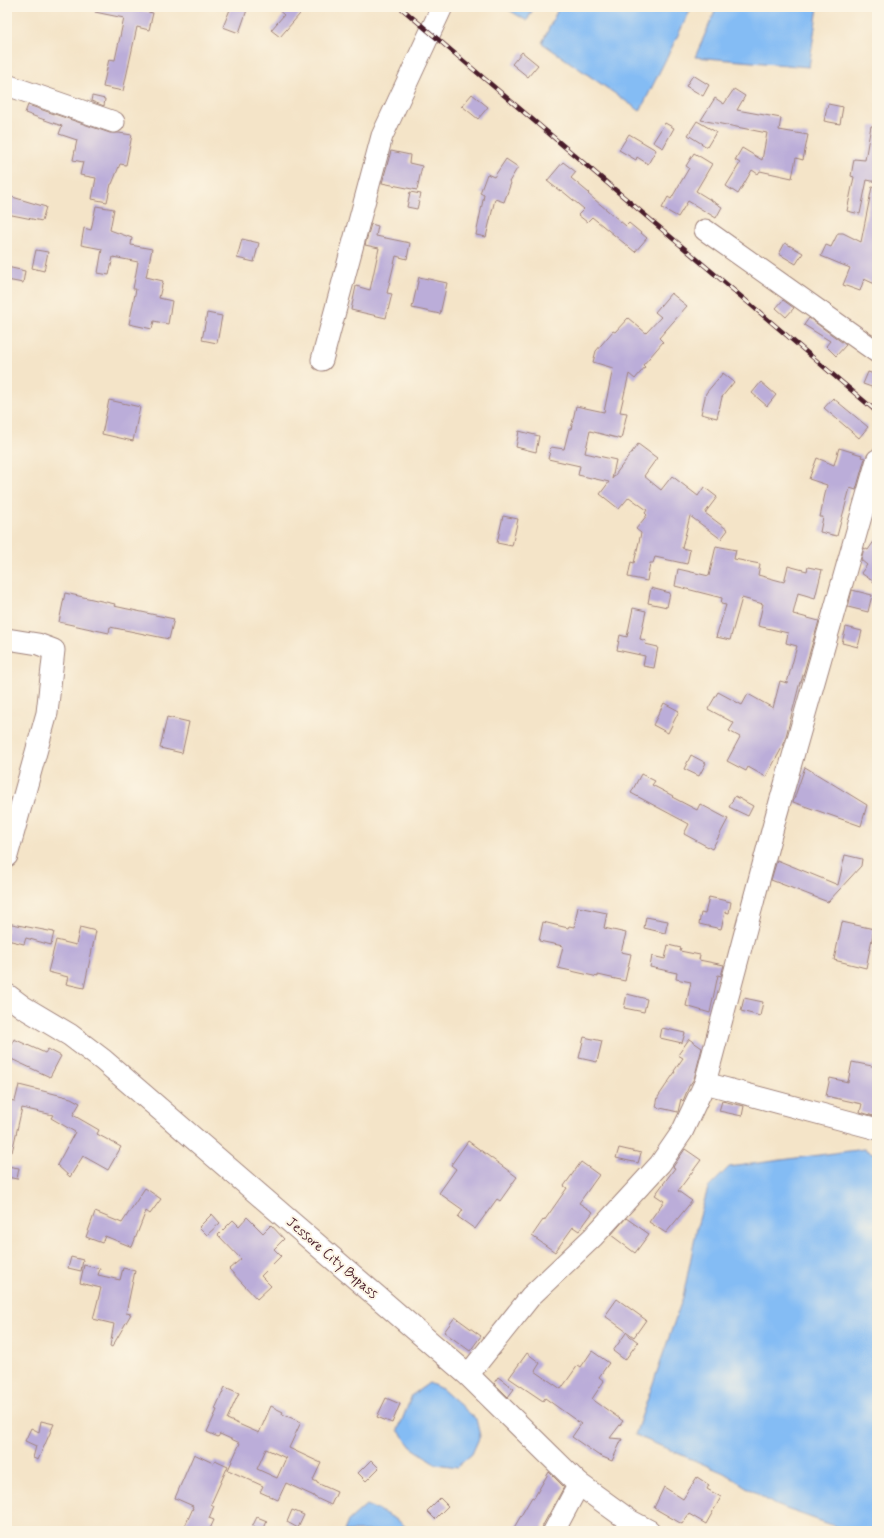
<svg xmlns="http://www.w3.org/2000/svg" width="884" height="1538" font-family="Mynerve,sans-serif">
  <rect width="100%" height="100%" fill="#fcf5e5"/>
  <filter id="ink" filterUnits="userSpaceOnUse"><feTurbulence type="fractalNoise" baseFrequency=".025" numOctaves="2"/><feDisplacementMap in="SourceGraphic" scale="8" xChannelSelector="R" yChannelSelector="G"/><feConvolveMatrix kernelMatrix="1 2 1 2 8 2 1 2 1" color-interpolation-filters="sRGB"/></filter>
  <filter id="wash" filterUnits="userSpaceOnUse"><feTurbulence type="fractalNoise" baseFrequency=".012" numOctaves="4" result="noise"/><feDisplacementMap in="SourceGraphic" scale="16" xChannelSelector="R" yChannelSelector="G"/><feGaussianBlur stdDeviation="0.9" result="paint"/><feColorMatrix in="noise" values="0 0 0 0 0 0 0 0 0 0 0 0 0 0 0 0 0 1.4 0 .05"/><feComposite in="paint" operator="in"/></filter>
  <g filter="url(#wash)">
    <rect width="100%" height="100%" fill="#f4e4c8"/>
    <path fill="#84bcf4" stroke="#676e90" d="M504,7H534L527,21Z
      M559,7H692L640,111L542,43Z
      M717,7H818L809,67L695,57Z
      M864,1149L877,1155V1531H849L775,1505L724,1473L635,1435L683,1297L698,1223L708,1188L729,1167Z
      M429,1383L442,1389L476,1419L480,1436L472,1454L457,1467L436,1464L411,1447L398,1430L412,1395Z
      M366,1505C377,1510 404,1520 408,1531H344L348,1521Z"/>
    <g id="blocks">
      <path fill="#bbadd9" fill-rule="evenodd" d="M96,7H126L153,13L149,30L137,27L123,91L103,87L109,59L115,60L124,18L95,12Z
        M231,7H248L239,33L223,27Z
        M275,7H306L280,37L271,30L284,15Z
        M522,52L538,65L528,77L512,64Z
        M693,75L709,85L703,96L686,86Z
        M734,89L745,96L737,110L781,118L779,130L808,135L803,160L796,158L792,178L760,171L758,174L752,170L738,194L726,186L740,163L735,160L742,148L762,160L767,133L701,120L715,98L724,104Z
        M472,94L488,107L478,119L462,106Z
        M92,96L105,99L104,106L91,101Z
        M828,104L843,107L840,124L824,121Z
        M28,105L110,133H119L132,135L126,165L120,164L112,184H111L107,202L92,199L96,178L80,175L83,162L73,160L77,140L59,134L62,126L25,113Z
        M697,121L716,132L707,147L688,135Z
        M665,123L674,128L663,148L653,142Z
        M871,126H877V182L867,180L860,214L847,211L854,177L851,176L854,159L865,160Z
        M629,134L656,150L648,164L637,157L636,160L619,150Z
        M391,151L410,155L409,163L422,166L417,190L382,183Z
        M694,153L712,164L696,191L722,207L716,218L688,201L678,217L662,208L668,197L671,199L689,168L686,166Z
        M506,159L518,167L509,182L511,183L504,202L495,199L486,237L476,235L484,195L480,193L487,174L494,177Z
        M563,162L576,172L571,178L589,193L588,194L626,226L629,223L647,238L635,252L592,217L587,222L578,215L584,209L561,190L560,191L547,181Z
        M872,187L877,188V285L864,279L860,291L843,285L850,268L821,256L826,245L831,247L838,233H843L861,242Z
        M410,192L421,194L417,209L407,207Z
        M9,196L46,207L42,221L7,214Z
        M96,206L114,209L110,230L132,238L131,245L152,249L146,277L163,281L159,298L172,301L168,324L154,321L152,329L129,324L136,289H133L138,262L113,257L109,275L98,273L102,249L81,245L84,228L91,230Z
        M371,224L378,226L376,236L410,243L407,259L396,256L387,293L392,294L386,318L351,310L356,286L370,290L379,248L365,245Z
        M242,239L259,243L254,262L237,258Z
        M785,243L803,253L796,264L779,254Z
        M36,250L48,252L44,271L32,268Z
        M7,267L25,271L23,283L7,280Z
        M419,277L447,283L440,314L412,308Z
        M671,293L687,306L659,338L663,342L643,365L645,367L635,379L629,374L620,412L627,413L621,439L590,431L585,453L616,460L612,479L638,444L657,458L644,476L661,490L672,476L698,496L704,487L717,497L705,513L728,530L721,539L690,516L682,548L690,550L687,564L655,557L653,563H650L647,581L628,577L631,562L634,563L641,533L636,529L647,515L645,513L647,510L629,497L619,509L600,494L609,482L578,475L580,466L548,459L551,447L564,449L569,429H571L576,406L604,412L613,368L593,362L596,351L613,331L615,332L628,318L646,333L661,317L655,312Z
        M783,300L794,308L786,317L776,308Z
        M207,313L222,316L217,343L202,340Z
        M809,318L846,345L836,356L826,346L830,341L804,325Z
        M868,372L877,375V389L863,384Z
        M723,373L734,382L722,397L717,418L701,414L706,393Z
        M761,382L776,395L767,406L752,393Z
        M833,398L868,427L859,438L824,408Z
        M109,400L140,407L133,441L102,434Z
        M519,431L539,436L536,452L516,447Z
        M839,448L862,455L861,457L865,458L856,490L850,488L837,536L820,532L823,517H820L827,485L809,479L817,458L834,465Z
        M503,516L518,519L512,546L497,543Z
        M877,537V584L861,573L867,565L861,560L864,548L868,550Z
        M716,546L736,550L734,559L760,564L758,575L784,582L788,566L807,571L808,567L822,570L815,598L798,593L793,614L819,621L801,682H800L784,744L766,777L748,767L746,771L727,761L740,737L729,731L734,723L708,709L718,692L742,705L748,694L773,708L780,681L787,683L797,646L786,643L788,633L758,626L763,604L742,598L730,640L716,637L726,605L721,604L722,598L675,586L678,569L709,576Z
        M651,588L670,593L667,607L648,603Z
        M852,590L872,595L868,612L848,607Z
        M65,593L115,604L114,606L174,619L169,639L110,627L109,633L59,622Z
        M633,608L646,611L640,639L646,641L645,644L658,647L654,668L643,666L645,656L617,650L620,635L627,637Z
        M846,627L862,631L858,647L842,643Z
        M664,703L679,711L668,733L653,725Z
        M167,717L189,722L182,753L160,748Z
        M691,755L706,763L699,776L684,769Z
        M805,767L867,805L861,826L793,802Z
        M641,774L655,781L652,785L673,796L672,797L697,810L700,804L728,819L712,849L684,834L689,824L631,793Z
        M735,796L753,806L748,816L729,807Z
        M845,855L862,859L861,866L828,902L771,880L777,860L838,885Z
        M709,897L731,902L729,913L725,912L721,929L699,924L701,913L705,914Z
        M578,907L607,913L604,928L626,933L621,952L631,954L625,981L598,975V977L558,968L563,946L539,941L543,922L568,928L569,926L574,927Z
        M646,917L668,921L665,933L644,928Z
        M842,922L874,929L866,968L834,960Z
        M7,923L54,932L51,945L26,938L24,944L7,940Z
        M80,927L96,931L84,988L66,984L68,977L48,972L56,940L76,945Z
        M668,945L681,948L680,951L700,955L699,960L724,965L721,976L718,975L710,1013L686,1006L691,982L676,979L677,973L650,967L652,956L665,959Z
        M627,994L647,999L644,1012L624,1008Z
        M744,998L763,1002L760,1016L741,1011Z
        M662,1028L685,1033L682,1043L660,1038Z
        M584,1037L602,1041L597,1062L579,1058Z
        M14,1039L45,1053L48,1049L61,1056L50,1077L7,1057Z
        M689,1039L702,1048L694,1079L689,1086L683,1101L681,1099L678,1112L656,1107L658,1097L675,1072L674,1071L683,1058L678,1055Z
        M852,1062L877,1067V1117L860,1112L862,1104L826,1096L830,1078L848,1082Z
        M19,1085L71,1098L80,1103L73,1115L99,1130L97,1134L121,1147L108,1170L83,1156L70,1177L57,1165L75,1132L51,1118L53,1115L22,1108L12,1152H7V1100L15,1101Z
        M722,1101L744,1106L742,1116L719,1111Z
        M468,1141L517,1177L500,1201L497,1199L475,1229L458,1217L463,1210L439,1193L456,1169L451,1165Z
        M619,1148L641,1153L638,1163L616,1158Z
        M685,1149L701,1160L678,1191L692,1201L666,1233L649,1222L664,1201L655,1195L675,1168L673,1167Z
        M581,1162L599,1175L579,1203L593,1212L579,1231L573,1227L555,1252L532,1236L543,1220L544,1221L567,1188L564,1186Z
        M7,1166L19,1168L17,1179L7,1177Z
        M145,1188L161,1199L150,1214L146,1211L132,1247L105,1236L102,1243L86,1237L95,1212L122,1223Z
        M212,1214L220,1223L207,1235L199,1227Z
        M247,1217L263,1233L271,1225L284,1239L274,1249L281,1256L261,1276L271,1286L257,1299L229,1269L241,1259L218,1235L233,1220L239,1226Z
        M626,1218L649,1234L635,1253L611,1235Z
        M71,1257L83,1260L81,1271L68,1268Z
        M84,1265L100,1269L98,1275L120,1280L123,1268L135,1271L126,1313L131,1314L112,1347L110,1346L114,1324L93,1319L101,1288L80,1283Z
        M617,1299L646,1320L634,1337L605,1316Z
        M455,1317L481,1336L470,1351L444,1332Z
        M626,1333L638,1342L625,1360L613,1351Z
        M592,1351L609,1363L599,1377L604,1381L592,1399L623,1421L610,1438L622,1439L612,1461L598,1455L572,1437L581,1424L545,1398L543,1401L509,1378L527,1353L540,1363L535,1371L561,1389L578,1365L581,1367Z
        M498,1377L514,1389L508,1397L494,1383Z
        M225,1387L239,1393L227,1419L259,1433L271,1406L283,1412L282,1414L301,1422L289,1448L321,1463L313,1480L317,1482V1483L337,1492L331,1505L314,1497V1496L286,1483L278,1500L260,1492L263,1486L228,1470L240,1443L220,1434L218,1437L207,1432L217,1410L215,1409ZM266,1449L286,1458L277,1478L257,1469Z
        M386,1398L400,1404L392,1423L377,1417Z
        M41,1421L54,1424L38,1460L33,1458L36,1446L25,1441L31,1428L39,1432Z
        M194,1454L213,1463L215,1460L228,1466L211,1504L214,1506L209,1518L214,1520L209,1531H196L185,1526L193,1508H192L193,1506L175,1498Z
        M371,1460L379,1468L366,1481L358,1473Z
        M549,1472L564,1487L543,1525L542,1531H512L532,1497L534,1498Z
        M697,1477L709,1485L707,1489L721,1497L706,1524L689,1514L682,1524L654,1508L664,1487L683,1499Z
        M440,1498L448,1506L435,1519L427,1511Z
        M292,1510L304,1515L298,1528L287,1522Z
        M257,1517L267,1521L263,1531L252,1527Z"/>
    </g>
  </g>
  <g filter="url(#ink)">
    <use href="#blocks" fill-opacity="0" stroke="#9f827a" stroke-width="1"/>
    <g fill="none" stroke-linecap="round" stroke-linejoin="round">
      <g stroke="#9f827a" stroke-width="23">
        <path id="minor" d="M7,85L114,122
          M705,230L877,352
          M322,360L382,136L442,7
          M877,460L776,816L705,1083L877,1129
          M7,639L38,644L54,650L47,713L7,856
          M468,1375L531,1296L593,1237L660,1164L682,1132L705,1083
          M554,1531L579,1484"/>
      </g>
      <g stroke="#9f827a" stroke-width="24">
        <path id="highway" d="M7,995L23,1007L70,1035L103,1060L468,1375L579,1484L630,1521L649,1531"/>
      </g>
      <use href="#minor" stroke="#fff" stroke-width="21"/>
      <use href="#highway" stroke="#fff" stroke-width="22"/>
      <g stroke="#4a1f2b" stroke-width="4.5">
        <path id="rail" d="M400,7L877,412"/>
      </g>
      <use href="#rail" stroke="#fcf5e5" stroke-width="3" stroke-dasharray="9" stroke-linecap="butt"/>
    </g>
  </g>
  <g text-anchor="middle" dominant-baseline="central" stroke-width="4" stroke-linejoin="round" paint-order="stroke">
    <g font-size="14" fill="#4a1f2b" stroke="#fcf5e5">
      <text transform="translate(332 1258) rotate(41)">Jessore City Bypass</text>
    </g>
  </g>
  <rect width="884" height="1538" fill="none" stroke="#fcf5e5" stroke-width="24"/>
</svg>
